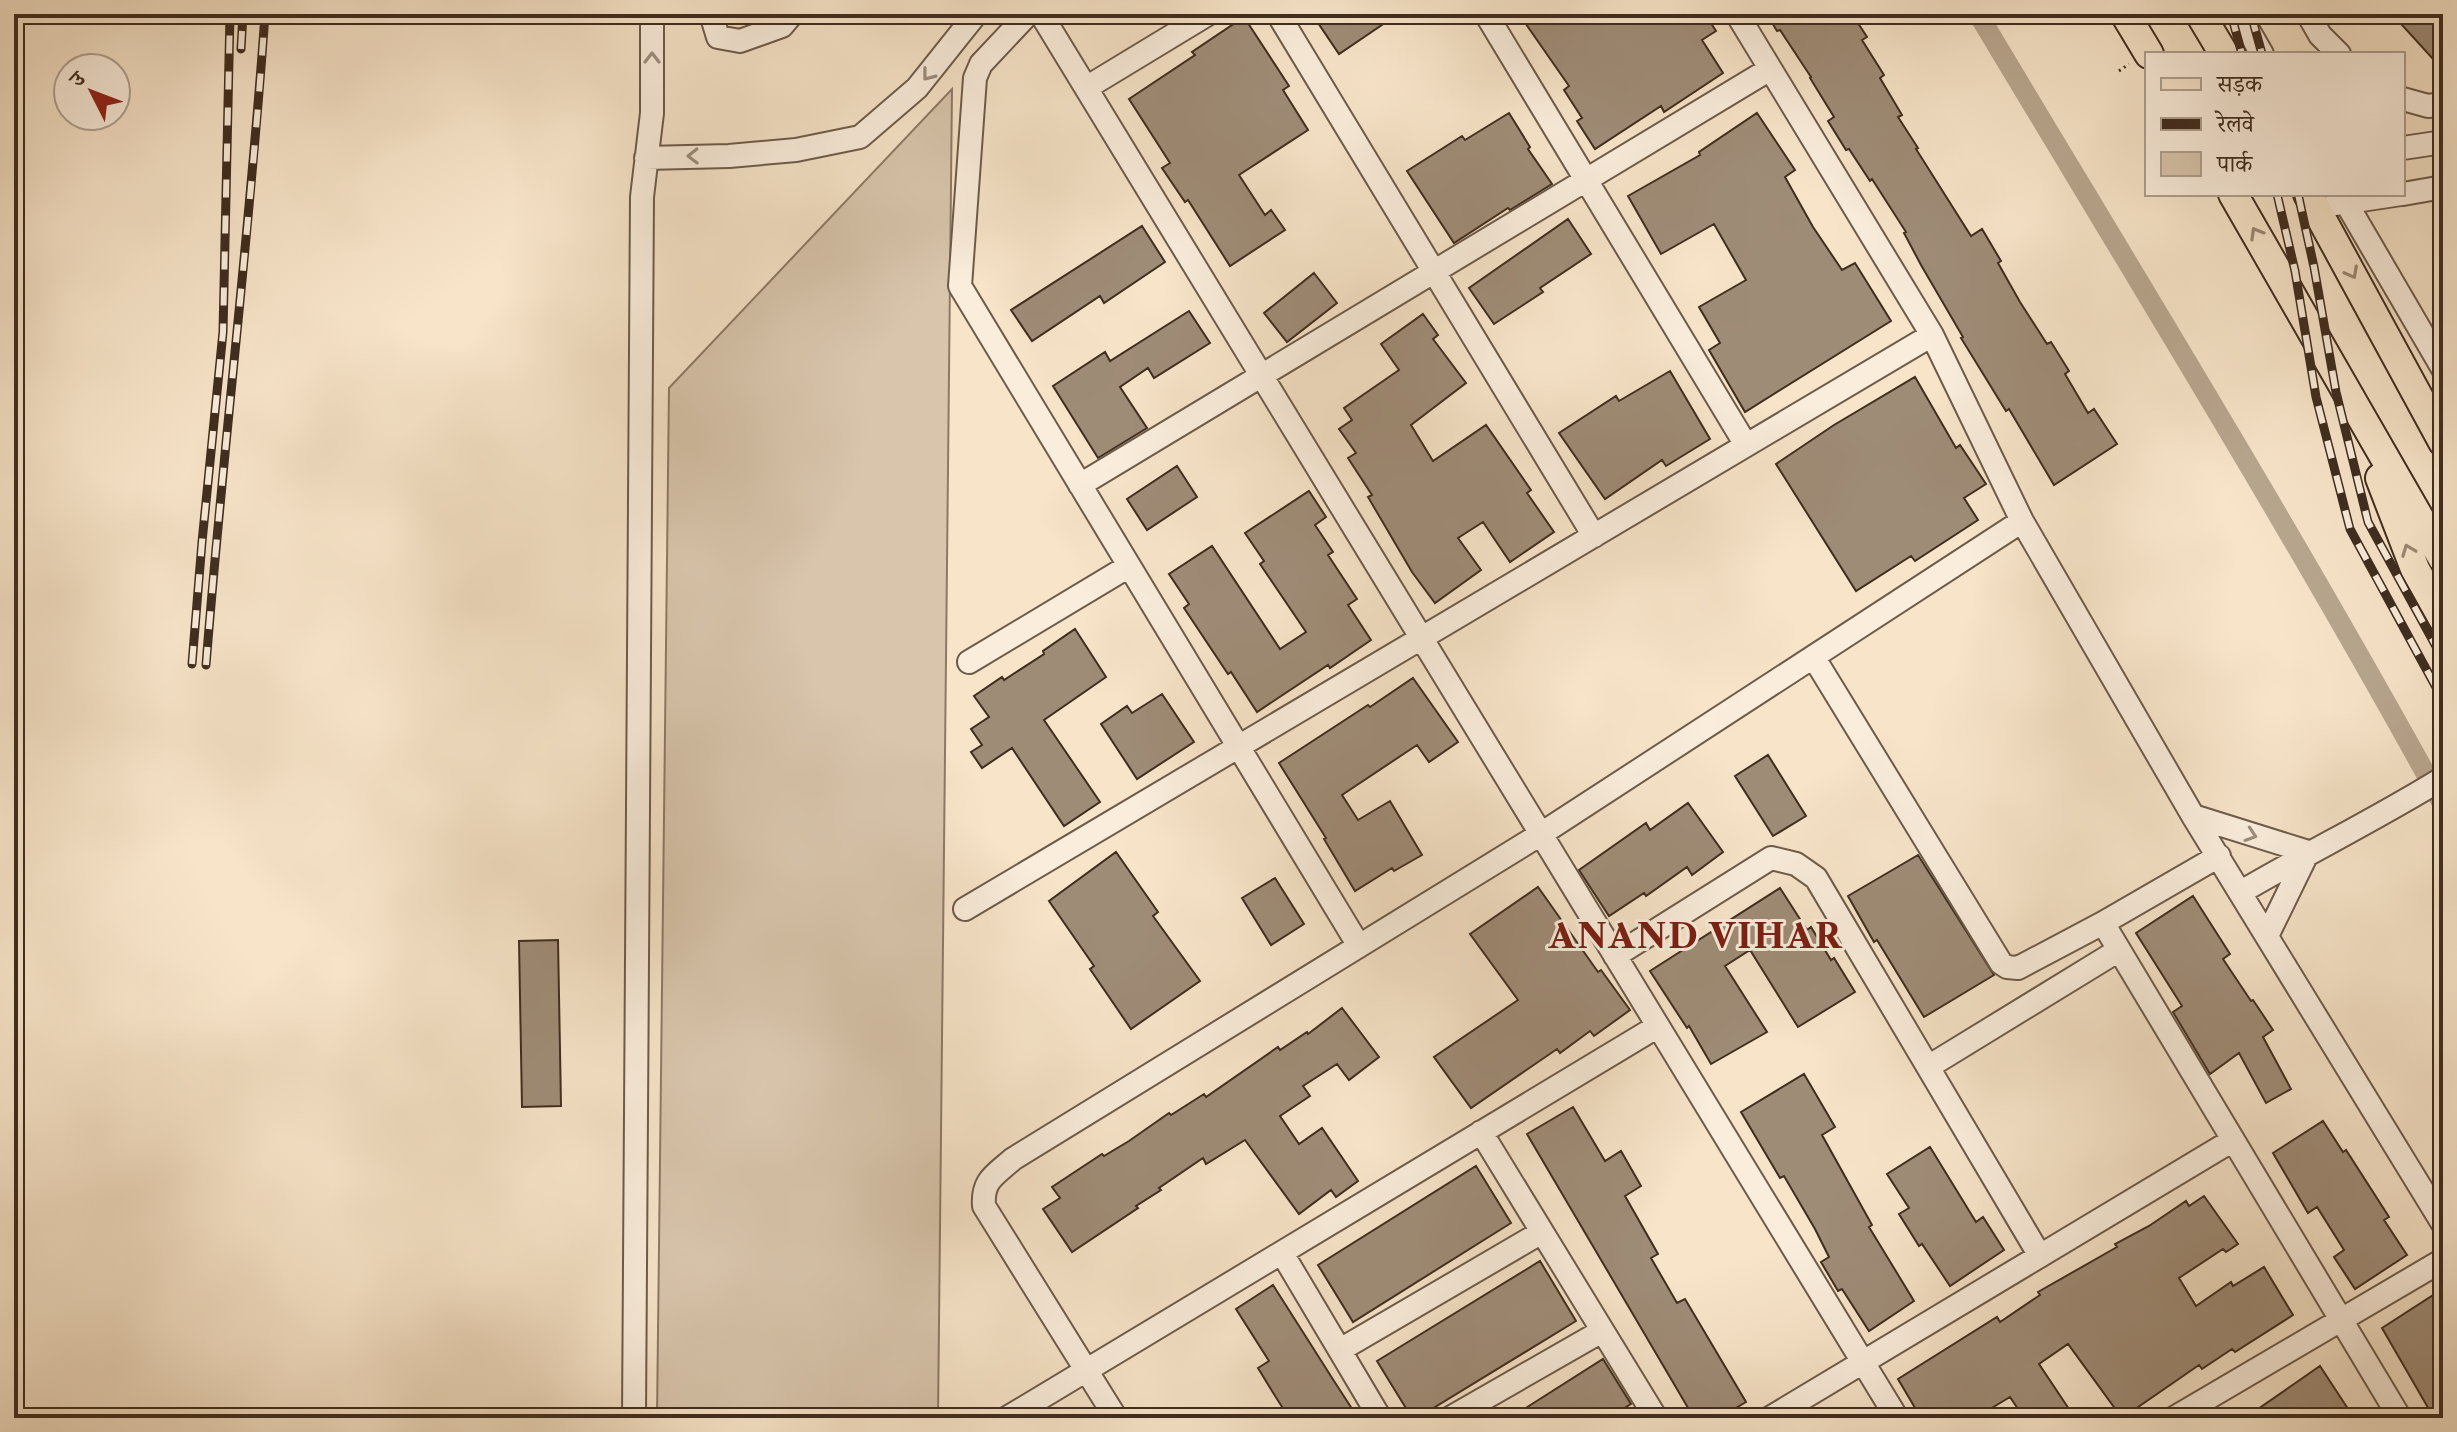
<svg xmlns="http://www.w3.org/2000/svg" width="2457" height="1432" font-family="'Libre Caslon Text','Noto Serif Devanagari',serif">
  <rect width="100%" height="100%" fill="#f7e4c9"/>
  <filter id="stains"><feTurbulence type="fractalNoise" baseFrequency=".0025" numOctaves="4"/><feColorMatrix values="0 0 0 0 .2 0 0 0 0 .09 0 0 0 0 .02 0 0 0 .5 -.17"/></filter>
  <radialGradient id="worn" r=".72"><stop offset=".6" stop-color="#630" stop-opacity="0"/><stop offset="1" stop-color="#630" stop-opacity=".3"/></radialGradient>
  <path fill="#d8c5ac" stroke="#8c7966" stroke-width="2" d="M952,89L938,1418H657L669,388Z"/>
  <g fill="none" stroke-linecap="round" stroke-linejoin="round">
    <path stroke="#b8a68f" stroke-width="20" d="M1978,14C2135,276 2296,537 2443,805"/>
  </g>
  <path fill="#9f8c77" stroke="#3f2d1f" stroke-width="2" d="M1312,14H1398L1339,54Z
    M1519,14H1705L1716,31L1702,40L1723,73L1664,112L1661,106L1595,149L1577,121L1582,118L1564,90L1569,86Z
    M1767,14H1852L1867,37L1862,40L1884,75L1880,78L1902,115L1898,117L1918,148L1916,149L1971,236L1982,229L2001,261L1998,263L2020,302L2047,344L2051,342L2069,371L2065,374L2088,413L2094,409L2117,444L2054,485L2009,409L2006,411L1961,338L1963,337L1921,265L1904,233L1906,232L1872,179L1870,181L1849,149L1846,150L1828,121L1834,117L1810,78L1811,77L1780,30L1777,31Z
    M2392,14H2443V70Z
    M1244,17L1289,86L1283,90L1308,130L1239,175L1265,215L1271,210L1285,230L1230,266L1188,200L1185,202L1162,168L1170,163L1129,99L1195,55L1192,52Z
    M1509,113L1530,147L1528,149L1552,184L1510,210L1508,208L1454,243L1407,171L1462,136L1465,140Z
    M1757,113L1795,170L1785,177L1813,227L1842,270L1855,263L1891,321L1745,412L1709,350L1720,343L1699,307L1746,280L1714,224L1661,254L1628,196L1700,155L1699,152Z
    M1568,219L1591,254L1540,288L1543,292L1494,324L1469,288Z
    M1142,226L1165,262L1104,303L1100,296L1032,341L1011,310Z
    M1314,273L1337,303L1287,342L1264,313Z
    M1189,311L1210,343L1154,378L1148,368L1120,387L1147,428L1098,458L1053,386L1105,352L1110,361Z
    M1423,314L1438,335L1433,339L1466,383L1411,425L1433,461L1486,425L1531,490L1527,493L1554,532L1510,562L1483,522L1458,538L1481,570L1435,603L1412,572L1368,497L1372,495L1348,458L1356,453L1339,429L1352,420L1344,408L1399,370L1381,344Z
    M1670,371L1710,439L1666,466L1662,460L1605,499L1559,433L1616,396L1619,401Z
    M1915,377L1956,448L1960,445L1986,484L1964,498L1978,520L1915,561L1911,556L1856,591L1776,464L1834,425Z
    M1177,466L1197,497L1147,530L1127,499Z
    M1309,491L1326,517L1315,525L1333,552L1328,555L1357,599L1348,605L1371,640L1330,668L1328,665L1257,712L1231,672L1228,674L1184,608L1189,604L1169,574L1212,546L1280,649L1306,632L1260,564L1264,561L1245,533Z
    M1075,629L1106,677L1044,720L1100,802L1064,826L1012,748L982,768L971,752L982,745L971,729L989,717L974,696L1002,677L1004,680L1044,654L1043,651Z
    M1413,678L1458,742L1429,762L1417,745L1342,795L1358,820L1390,801L1422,855L1394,871L1392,868L1355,891L1324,839L1326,838L1279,763L1368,705L1370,707Z
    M1162,694L1194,742L1137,779L1101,724L1127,706L1132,713Z
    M1768,755L1806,816L1773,836L1735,776Z
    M1688,803L1723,852L1692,875L1687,867L1646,896L1644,893L1609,916L1579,870L1646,823L1650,830Z
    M1116,852L1158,912L1153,916L1200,981L1131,1029L1090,969L1094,966L1049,901Z
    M1918,855L1994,975L1924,1017L1877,940L1874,942L1848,896Z
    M1275,878L1304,924L1271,945L1242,898Z
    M1538,887L1598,972L1601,970L1630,1010L1594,1036L1590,1031L1560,1053L1557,1049L1471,1108L1434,1057L1518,1000L1470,934Z
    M1780,888L1807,930L1811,927L1831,960L1834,958L1855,992L1798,1027L1750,950L1725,966L1767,1032L1711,1064L1689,1026L1687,1028L1650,971Z
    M2193,896L2230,954L2223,959L2251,1001L2253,1000L2273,1030L2263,1037L2291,1089L2266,1103L2239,1053L2210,1074L2173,1012L2182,1006L2136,933Z
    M558,940L561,1106L522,1107L519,941Z
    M1342,1008L1379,1057L1349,1080L1337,1064L1303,1086L1310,1096L1280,1116L1299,1144L1322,1128L1358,1181L1336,1197L1331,1190L1299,1214L1245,1140L1206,1164L1203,1158L1159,1188L1161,1190L1136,1206L1138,1208L1072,1252L1043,1209L1060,1198L1052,1187L1102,1154L1104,1156L1129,1141L1169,1113L1171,1115L1204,1094L1206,1097L1278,1047L1280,1050L1307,1032L1308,1034Z
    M1804,1074L1835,1127L1822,1135L1872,1225L1869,1227L1914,1301L1869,1331L1842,1289L1838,1291L1821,1262L1829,1257L1815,1229L1784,1176L1780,1178L1741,1112Z
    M1573,1107L1605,1161L1621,1151L1641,1186L1625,1196L1658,1254L1651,1258L1677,1303L1685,1299L1746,1402L1719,1418H1694L1527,1134Z
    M2323,1121L2343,1152L2346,1150L2389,1217L2384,1220L2407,1255L2355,1289L2334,1257L2344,1250L2317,1207L2308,1213L2273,1153Z
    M1930,1147L1976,1222L1983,1217L2004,1250L1950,1286L1922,1244L1919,1246L1899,1214L1909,1208L1887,1174Z
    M1476,1166L1511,1223L1353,1322L1318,1265Z
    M2204,1196L2238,1244L2226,1252L2223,1249L2179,1278L2196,1306L2231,1282L2233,1286L2264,1267L2293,1315L2235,1352L2232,1349L2202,1369L2199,1365L2122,1418L2068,1344L2039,1364L2075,1418H2024L2010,1397L1975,1418H1921L1898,1379L1997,1317L2000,1322L2040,1295L2038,1292L2117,1247L2115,1244L2149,1226L2186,1201L2189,1206Z
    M1540,1261L1576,1321L1417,1418H1412L1377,1361Z
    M1273,1285L1334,1381L1358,1418H1289L1272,1391L1258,1368L1269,1361L1236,1309Z
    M2438,1292L2443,1300V1418H2434L2382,1328Z
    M1603,1359L1631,1404L1608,1418H1510Z
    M2320,1366L2354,1418H2245L2294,1384Z"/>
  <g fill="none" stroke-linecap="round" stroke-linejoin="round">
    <g stroke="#6d5b4a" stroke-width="26">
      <path id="minor" d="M711,14L718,37L740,41L782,26L792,14
        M1028,14L981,64L975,78L960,286L1359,946
        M1041,14L1897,1418
        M1278,14L1594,536
        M1486,14L1746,445
        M1737,14L1932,335L2022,521L2193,816L2443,1224
        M2239,14L2262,54
        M2308,14L2320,35L2339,54
        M1086,88L1208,14
        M2403,99L2428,106L2443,104
        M2403,148L2443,142
        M646,158L729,156L796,150L860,137L917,88L976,14
        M2341,194L2443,369
        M2403,194L2443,187
        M2335,204L2401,194
        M1080,485L1770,69
        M1814,658L2001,963L2007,967L2018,968L2103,923
        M969,662L1129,566
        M2193,816L2308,852L2267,936
        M2219,856L2103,923L2400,1418
        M2241,892C2307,853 2377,819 2443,778
        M965,909L1932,335
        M1615,956L1771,858L1796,864L1816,878L2040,1256
        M1928,1067L2119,950
        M1481,1132L1656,1418
        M1282,1253L1380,1418
        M1340,1350L1542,1232
        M634,1418L642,197L652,113V14
        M1007,1418L1658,1026
        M1116,1418L984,1206C982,1180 995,1175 1013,1159L1541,834L2022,521
        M1450,1418L1602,1331
        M1770,1418L2233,1140
        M2174,1418L2443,1260"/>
    </g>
    <g stroke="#3f2d1f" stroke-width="32">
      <path id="major" d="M2125,14L2149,54
        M2200,14L2224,54
        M2233,194L2443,559
        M2308,194L2443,442
        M2380,478L2415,569L2443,619"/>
    </g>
    <path stroke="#3f2d1f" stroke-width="3" stroke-dasharray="2 4" stroke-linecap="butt" d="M2086,14L2091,22
      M2119,71L2129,64"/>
    <use href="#minor" stroke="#faeddc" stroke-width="22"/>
    <use href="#major" stroke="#f7e4c9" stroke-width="28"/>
    <g stroke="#3f2d1f" stroke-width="9">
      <path id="rail" d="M2231,14L2242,54
        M2251,14L2262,54
        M241,49L243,14
        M2277,194L2295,271L2316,397L2350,529L2443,700
        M2298,194L2314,267L2336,392L2368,522L2443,659
        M192,664L202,542L223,332L230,14
        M206,665C223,448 250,231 265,14"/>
    </g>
    <use href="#rail" stroke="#faeddc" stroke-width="6" stroke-dasharray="18" stroke-linecap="butt"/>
  </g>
  <defs><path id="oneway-chevron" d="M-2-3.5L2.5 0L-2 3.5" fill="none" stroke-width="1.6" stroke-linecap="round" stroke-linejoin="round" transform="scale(2)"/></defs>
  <g stroke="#9c8d7e">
    <use href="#oneway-chevron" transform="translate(652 58) rotate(-90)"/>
    <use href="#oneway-chevron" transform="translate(928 75) rotate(128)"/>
    <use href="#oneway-chevron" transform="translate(693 156) rotate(179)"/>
    <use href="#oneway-chevron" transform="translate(2251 835) rotate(18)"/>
  </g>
  <g stroke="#9b8874">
    <use href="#oneway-chevron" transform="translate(2256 233) rotate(-120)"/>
    <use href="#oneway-chevron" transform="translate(2352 273) rotate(62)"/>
    <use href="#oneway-chevron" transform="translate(2408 550) rotate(-111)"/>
  </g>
  <g text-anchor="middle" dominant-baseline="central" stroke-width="6" stroke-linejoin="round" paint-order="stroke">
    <g font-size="34" font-weight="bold" letter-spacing="2" fill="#7a1f14" stroke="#faeddc">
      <text x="1696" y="936">ANAND VIHAR</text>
    </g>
  </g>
  <rect width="2457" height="1432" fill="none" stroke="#f7e4c9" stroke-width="48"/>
  <rect x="16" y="16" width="2425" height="1400" fill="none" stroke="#3f2d1f" stroke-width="4"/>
  <rect x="24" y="24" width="2409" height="1384" fill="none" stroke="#3f2d1f" stroke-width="2"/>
  <rect x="2145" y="52" width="260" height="144" fill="#faeddc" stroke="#afa090" stroke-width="2"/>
  <rect x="2161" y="78" width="40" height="12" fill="#f7e4c9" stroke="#afa090" stroke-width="2"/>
  <text x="2217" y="92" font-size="24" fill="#3f2d1f">सड़क</text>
  <rect x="2161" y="118" width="40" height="12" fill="#3f2d1f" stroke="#afa090" stroke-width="2"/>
  <text x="2217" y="132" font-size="24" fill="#3f2d1f">रेलवे</text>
  <rect x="2161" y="152" width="40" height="24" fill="#d8c5ac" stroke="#afa090" stroke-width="2"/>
  <text x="2217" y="172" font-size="24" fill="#3f2d1f">पार्क</text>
  <g transform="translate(92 92) rotate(312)"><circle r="38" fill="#faeddc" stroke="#afa090" stroke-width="2"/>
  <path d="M0-6L14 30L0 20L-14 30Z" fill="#8f2418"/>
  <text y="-12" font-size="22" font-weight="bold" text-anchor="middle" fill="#3f2d1f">उ</text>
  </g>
  <rect width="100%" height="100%" filter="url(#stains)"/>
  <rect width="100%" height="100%" fill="url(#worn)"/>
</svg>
